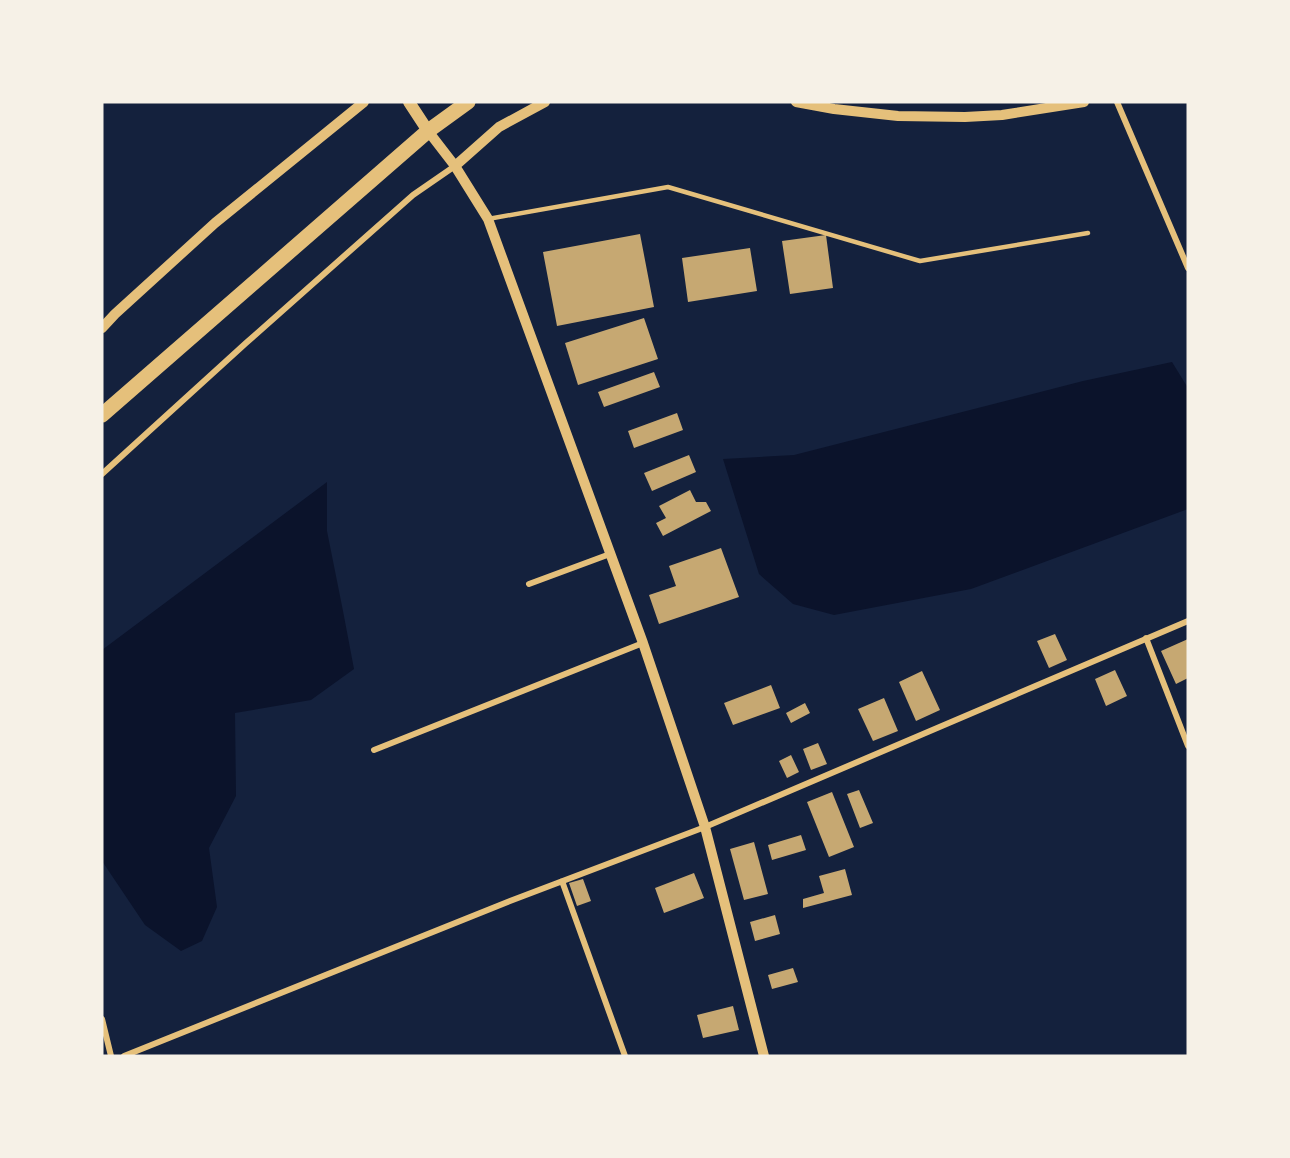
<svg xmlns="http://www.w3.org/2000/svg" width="1290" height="1158" font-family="Ubuntu,sans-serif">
  <rect width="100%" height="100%" fill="#14213d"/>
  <path fill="#0b132b" d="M1172,362L1188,388V509L971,589L834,615L793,604L759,574L723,459L794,455L1083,381Z
    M327,482V531L343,611L354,669L311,700L235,713L236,796L209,848L217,907L202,941L181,951L145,925L102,861V650Z"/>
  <path fill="#c6a872" d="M640,234L654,307L557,326L543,252Z
    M826,235L833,288L790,294L782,241Z
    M750,248L757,291L688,302L682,258Z
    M644,318L658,359L578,385L565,343Z
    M654,372L660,387L604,407L598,392Z
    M677,413L683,430L634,448L628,431Z
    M689,455L696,472L652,491L644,473Z
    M690,490L696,502H706L711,511L663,536L656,523L666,518L659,506Z
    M721,548L739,597L659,624L649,595L676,586L669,566Z
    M1055,634L1067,660L1049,668L1037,641Z
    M1188,639V678L1176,684L1161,651Z
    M1115,670L1127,696L1106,706L1095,679Z
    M922,671L940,710L916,721L899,682Z
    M771,685L780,708L733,725L724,703Z
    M884,698L898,731L873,741L858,709Z
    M805,703L810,713L791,723L786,713Z
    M818,743L827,764L811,770L803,749Z
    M791,755L799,772L787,778L779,761Z
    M859,790L873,823L860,828L847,794Z
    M832,792L854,847L829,857L807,802Z
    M801,835L806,850L772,860L768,845Z
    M754,842L768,894L744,900L730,849Z
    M845,869L852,895L803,908V899L824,893L819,876Z
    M694,873L704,898L664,913L655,888Z
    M583,879L591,901L577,906L569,883Z
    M775,915L780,934L755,941L750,922Z
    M793,968L798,982L772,989L768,975Z
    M733,1006L739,1030L703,1038L697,1015Z"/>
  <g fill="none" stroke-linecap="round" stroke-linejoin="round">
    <path stroke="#e5c07b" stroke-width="4.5" d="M488,219L668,187L920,261L1088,233"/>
    <path stroke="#e5c07b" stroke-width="6" d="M1117,102L1188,268
      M102,474L246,343L413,195L455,166
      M529,584L610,554
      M1146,638L1188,746
      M374,750L643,643
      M562,881L625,1056
      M102,1019L111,1056
      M124,1056L510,901L705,827L1188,621"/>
    <path stroke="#e5c07b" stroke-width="10" d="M796,102L834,109L898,116L965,117L1002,115L1084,102
      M428,131L455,166L488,219L643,643L705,827L764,1056
      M455,166L499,127L545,102
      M102,328L115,314L215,223L364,102"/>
    <path stroke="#e5c07b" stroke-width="12" d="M409,102L428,131"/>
    <path stroke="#e5c07b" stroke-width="15" d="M102,415L428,131L468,102"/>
  </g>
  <rect width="1290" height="1158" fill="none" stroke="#f6f1e7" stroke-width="207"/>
</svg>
